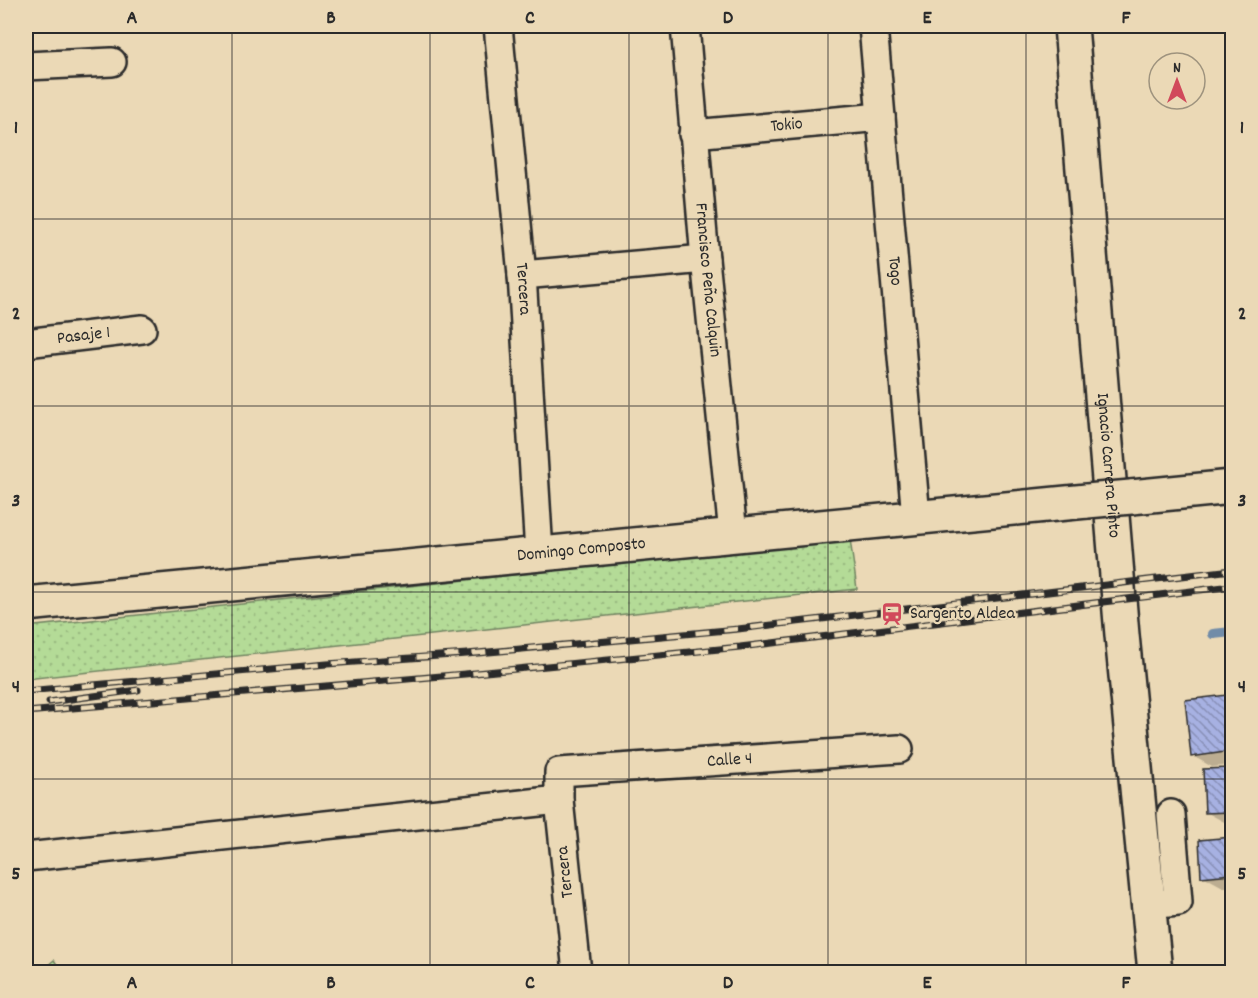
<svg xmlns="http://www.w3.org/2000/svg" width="1258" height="998" font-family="Dekko,sans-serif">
  <defs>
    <pattern id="grass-dots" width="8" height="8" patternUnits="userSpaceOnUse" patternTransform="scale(1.5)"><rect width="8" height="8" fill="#b4db97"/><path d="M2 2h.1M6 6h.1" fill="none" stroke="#9bbc82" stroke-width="1.8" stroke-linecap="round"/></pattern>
    <pattern id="forest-firs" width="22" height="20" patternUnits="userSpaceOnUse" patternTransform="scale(1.5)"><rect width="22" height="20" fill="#b4db97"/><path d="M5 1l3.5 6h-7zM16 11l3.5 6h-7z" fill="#9bbc82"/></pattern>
    <pattern id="building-back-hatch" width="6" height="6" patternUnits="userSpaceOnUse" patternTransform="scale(1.5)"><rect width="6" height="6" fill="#a7b1e2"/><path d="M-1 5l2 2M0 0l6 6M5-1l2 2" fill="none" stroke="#8890b7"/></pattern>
  </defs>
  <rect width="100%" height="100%" fill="#ebd9b6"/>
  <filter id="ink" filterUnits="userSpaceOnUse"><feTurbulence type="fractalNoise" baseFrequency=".0167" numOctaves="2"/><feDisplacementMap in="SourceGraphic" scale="12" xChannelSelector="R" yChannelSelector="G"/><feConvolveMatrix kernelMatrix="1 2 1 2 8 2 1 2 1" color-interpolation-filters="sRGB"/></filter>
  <g filter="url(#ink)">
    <path fill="url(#grass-dots)" stroke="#708361" stroke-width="1.5" d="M850,539L857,589L26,679V627Z"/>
    <path fill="url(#forest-firs)" stroke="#708361" stroke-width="1.5" d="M54,960L62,972H40Z"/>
    <path fill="#0003" d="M1227,697L1232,700V765L1212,767L1193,756Z
      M1232,769V823H1226L1206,812L1204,770Z
      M1232,838V887H1223L1203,876L1200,841Z"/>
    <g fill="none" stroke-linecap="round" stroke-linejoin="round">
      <path stroke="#718ca8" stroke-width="10" d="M1213,634L1232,632"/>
    </g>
    <path fill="url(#building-back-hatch)" stroke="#2b2b2b" stroke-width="1.5" d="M1227,695L1232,751L1191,757L1185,700Z
      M1232,768V812L1205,813L1203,769Z
      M1232,837V874L1201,877L1199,840Z"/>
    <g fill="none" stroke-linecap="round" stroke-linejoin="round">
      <g stroke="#2b2b2b" stroke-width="32">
        <g id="street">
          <path id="s1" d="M498,26L522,275L539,553"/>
          <path id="s2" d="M685,26L705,259L733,534"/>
          <path id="s3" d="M873,26L916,517"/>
          <path d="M26,66L112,62"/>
          <path id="s4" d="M693,134L881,117"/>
          <path d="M522,275L705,259"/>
          <path id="s5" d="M26,343L142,329"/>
          <path d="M26,857L559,800"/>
          <path d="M1149,905L1178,902L1171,814"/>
          <path id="s6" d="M577,972L559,800V772L899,749"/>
        </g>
      </g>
      <g stroke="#2b2b2b" stroke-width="38">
        <g id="secondary">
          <path id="s7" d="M1071,26L1122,635L1155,972"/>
          <path d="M1131,497L1232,487"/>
          <path id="s8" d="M26,604L1087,501"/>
        </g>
      </g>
      <use href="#street" stroke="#ebd9b6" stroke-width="27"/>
      <use href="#secondary" stroke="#ebd9b6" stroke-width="33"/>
      <g stroke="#2b2b2b" stroke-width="7">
        <path id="rail" d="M26,691L327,664L467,654L738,629L1232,570
          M49,702L138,690
          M26,712L465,674L740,647L1232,586"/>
      </g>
      <use href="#rail" stroke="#ebd9b6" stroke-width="4.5" stroke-dasharray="14" stroke-linecap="butt"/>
      <g stroke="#2b2b2b" stroke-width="38" stroke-linecap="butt">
        <path id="secondary-bridge" d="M1087,501L1131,497"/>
      </g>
      <use href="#secondary-bridge" stroke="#ebd9b6" stroke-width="33"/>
    </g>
  </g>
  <path fill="none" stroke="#2b2b2b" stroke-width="1.5" stroke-opacity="0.55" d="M232,26V972M430,26V972M629,26V972M828,26V972M1026,26V972M26,219H1232M26,406H1232M26,592H1232M26,779H1232"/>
  <defs>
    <g id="station-bare" transform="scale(1.8)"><path d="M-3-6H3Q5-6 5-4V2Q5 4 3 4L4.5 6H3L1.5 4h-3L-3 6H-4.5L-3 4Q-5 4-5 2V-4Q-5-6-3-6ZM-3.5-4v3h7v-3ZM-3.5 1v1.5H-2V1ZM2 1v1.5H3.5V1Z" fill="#d1495b" stroke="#ebd9b6" stroke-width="2.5" paint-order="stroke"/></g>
  </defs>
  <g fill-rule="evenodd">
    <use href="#station-bare" x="892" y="614"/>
  </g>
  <g text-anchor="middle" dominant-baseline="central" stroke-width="4.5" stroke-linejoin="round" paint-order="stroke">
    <g font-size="18" fill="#2b2b2b" stroke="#ebd9b6">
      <text stroke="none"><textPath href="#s4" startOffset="94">Tokio</textPath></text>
      <text stroke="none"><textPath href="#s3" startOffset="246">Togo</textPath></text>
      <text stroke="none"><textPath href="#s2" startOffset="255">Francisco Peña Calquin</textPath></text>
      <text stroke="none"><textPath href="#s1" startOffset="264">Tercera</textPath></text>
      <text stroke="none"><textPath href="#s5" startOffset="58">Pasaje 1</textPath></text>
      <text stroke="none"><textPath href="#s7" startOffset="441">Ignacio Carrera Pinto</textPath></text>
      <text stroke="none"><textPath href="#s8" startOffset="558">Domingo Composto</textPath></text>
      <text stroke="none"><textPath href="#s6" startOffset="372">Calle 4</textPath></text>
      <text transform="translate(566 872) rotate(-96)">Tercera</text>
    </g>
    <g font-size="18" fill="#2b2b2b" stroke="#ebd9b6" text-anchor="start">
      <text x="910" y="614">Sargento Aldea</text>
    </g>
  </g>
  <rect width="1258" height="998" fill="none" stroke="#ebd9b6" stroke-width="66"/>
  <g transform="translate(1177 81)"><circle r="28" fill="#ebd9b6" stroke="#9e937e" stroke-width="1.5"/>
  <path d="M0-4.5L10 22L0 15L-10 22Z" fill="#d1495b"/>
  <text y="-9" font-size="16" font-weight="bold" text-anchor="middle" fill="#2b2b2b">N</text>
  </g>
  <rect x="33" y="33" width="1192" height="932" fill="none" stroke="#2b2b2b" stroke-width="2"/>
  <g font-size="20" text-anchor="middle" font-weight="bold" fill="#2b2b2b">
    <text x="132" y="23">A</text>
    <text x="331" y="23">B</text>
    <text x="530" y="23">C</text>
    <text x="728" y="23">D</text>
    <text x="927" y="23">E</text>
    <text x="1126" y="23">F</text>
    <text x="16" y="133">1</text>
    <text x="1242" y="133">1</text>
    <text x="16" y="319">2</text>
    <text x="1242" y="319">2</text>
    <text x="16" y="506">3</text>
    <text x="1242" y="506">3</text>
    <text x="16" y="692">4</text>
    <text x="1242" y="692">4</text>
    <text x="16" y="879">5</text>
    <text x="1242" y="879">5</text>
    <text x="132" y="988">A</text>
    <text x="331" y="988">B</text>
    <text x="530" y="988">C</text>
    <text x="728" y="988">D</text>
    <text x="927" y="988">E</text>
    <text x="1126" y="988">F</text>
  </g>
</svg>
